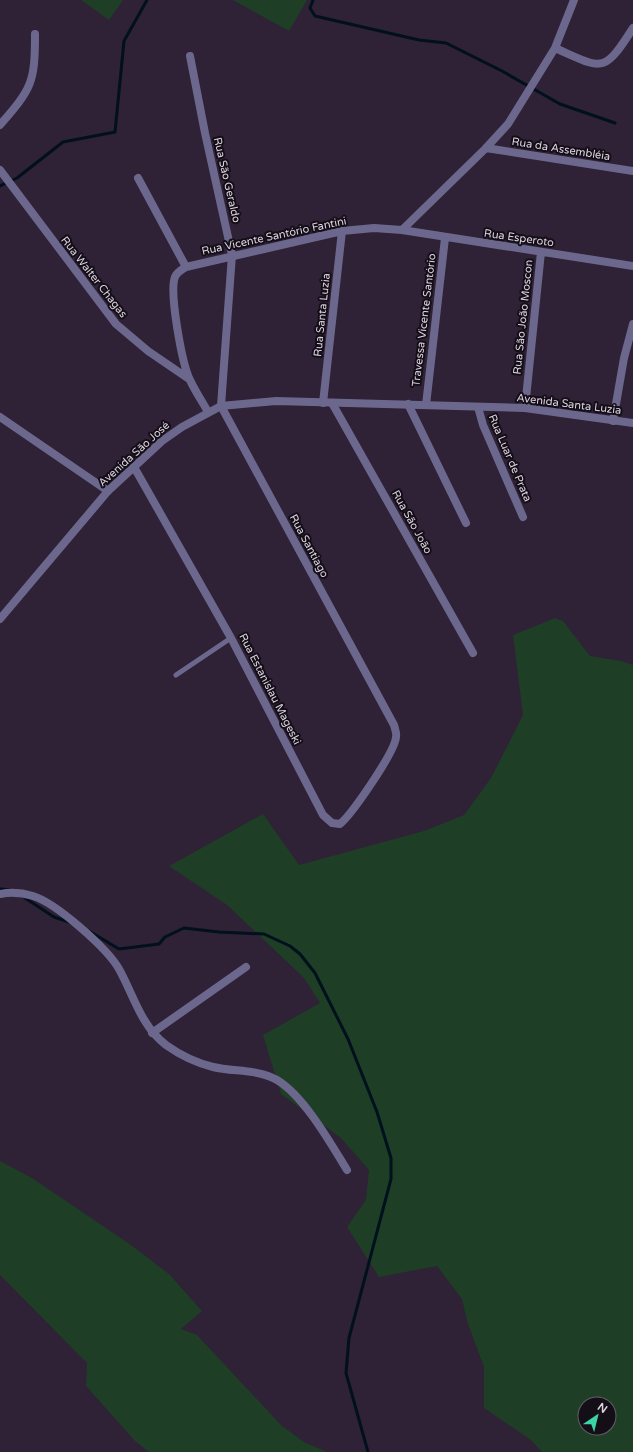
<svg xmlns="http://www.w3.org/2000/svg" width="633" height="1452" font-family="'Varela Round',sans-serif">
  <rect width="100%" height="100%" fill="#2f2136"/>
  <path fill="#1f3e26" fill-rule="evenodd" d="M81,0H123L109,20Z
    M233,0H307L289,31Z
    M555,618L563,621L590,656L621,661L633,665V1452H542L531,1440L484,1408V1367L468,1324L462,1299L437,1266L379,1277L347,1227L366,1200L369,1170L341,1138L281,1094L263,1035L320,1003L304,978L227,905L169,866L263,814L299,865L424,831L464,815L491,778L523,715L513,635ZM585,1404H609V1428H585Z
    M0,1161L32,1178L131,1245L169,1274L202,1311L181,1329L197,1335L282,1426L304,1442L327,1452H149L135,1441L86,1386L87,1363L0,1275Z"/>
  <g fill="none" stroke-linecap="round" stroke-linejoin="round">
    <path stroke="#00111d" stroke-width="3" d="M313,0L310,8L315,16L419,40L446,43L502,71L560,104L615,123
      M0,186L17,178L63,142L115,132L124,41L147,0
      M0,889L10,890
      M25,898L54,917L69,922
      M89,931L119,949L159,944L165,937L184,928L219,932L264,934L290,946L300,954L315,973L348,1039L377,1112L391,1158V1179L349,1338L346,1373L368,1452"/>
    <path stroke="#6c688d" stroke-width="5" d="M176,675L231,638"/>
    <path stroke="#6c688d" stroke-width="8" d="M555,48C603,69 603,75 633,28
      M0,125C32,88 35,83 35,34
      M486,148L633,171
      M0,170L116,324L148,351L189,379
      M138,178L186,267
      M402,230L486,148L508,124L555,48L574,0
      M323,403L342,231
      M332,403L473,653
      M408,404L466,523
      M426,405L445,238
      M478,407L483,425L523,517
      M525,408L541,252
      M208,412C202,401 195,391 190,380C182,364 169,292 175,277C177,272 181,270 186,267L342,231L374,228L402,230L633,266
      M0,417L108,491
      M613,421L624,358L633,324
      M134,467L231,638L323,815L332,823L340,824C352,814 395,752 396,737C397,734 395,729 394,725L221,406L232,255L205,133L190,56
      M0,894C10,892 23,893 33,896C56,903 107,948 119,969C134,996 141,1026 166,1045C180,1055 197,1063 213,1067C234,1072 258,1069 277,1080C304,1096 331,1144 347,1170
      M152,1033L246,967"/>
    <path stroke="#6c688d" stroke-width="8" d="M0,619L108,491L162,441L182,427L221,406L276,401L525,408L633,423"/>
  </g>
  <g text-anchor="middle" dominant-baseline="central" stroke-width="4" stroke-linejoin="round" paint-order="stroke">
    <g font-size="11" fill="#ddd4e2" stroke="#140e17">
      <text transform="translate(561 149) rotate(9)">Rua da Assembléia</text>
      <text transform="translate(227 180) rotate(77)">Rua São Geraldo</text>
      <text transform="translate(274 236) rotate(-12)">Rua Vicente Santório Fantini</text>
      <text transform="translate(519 238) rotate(8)">Rua Esperoto</text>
      <text transform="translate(94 277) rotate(52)">Rua Walter Chagas</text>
      <text transform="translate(322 315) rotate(-84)">Rua Santa Luzia</text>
      <text transform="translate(523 317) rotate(-84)">Rua São João Moscon</text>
      <text transform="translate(424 320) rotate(-83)">Travessa Vicente Santório</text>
      <text transform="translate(569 404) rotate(7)">Avenida Santa Luzia</text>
      <text transform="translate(134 454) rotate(-42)">Avenida São José</text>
      <text transform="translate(510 458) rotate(67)">Rua Luar de Prata</text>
      <text transform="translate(412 522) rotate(61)">Rua São João</text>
      <text transform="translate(309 546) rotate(62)">Rua Santiago</text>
      <text transform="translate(270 689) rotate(63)">Rua Estanislau Mageski</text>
    </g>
  </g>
  <g transform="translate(597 1416) rotate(35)"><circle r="19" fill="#140e17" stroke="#645d68"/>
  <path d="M0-3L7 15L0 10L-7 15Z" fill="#3bd4a4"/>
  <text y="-6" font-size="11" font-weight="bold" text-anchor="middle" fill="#ddd4e2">N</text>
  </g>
</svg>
